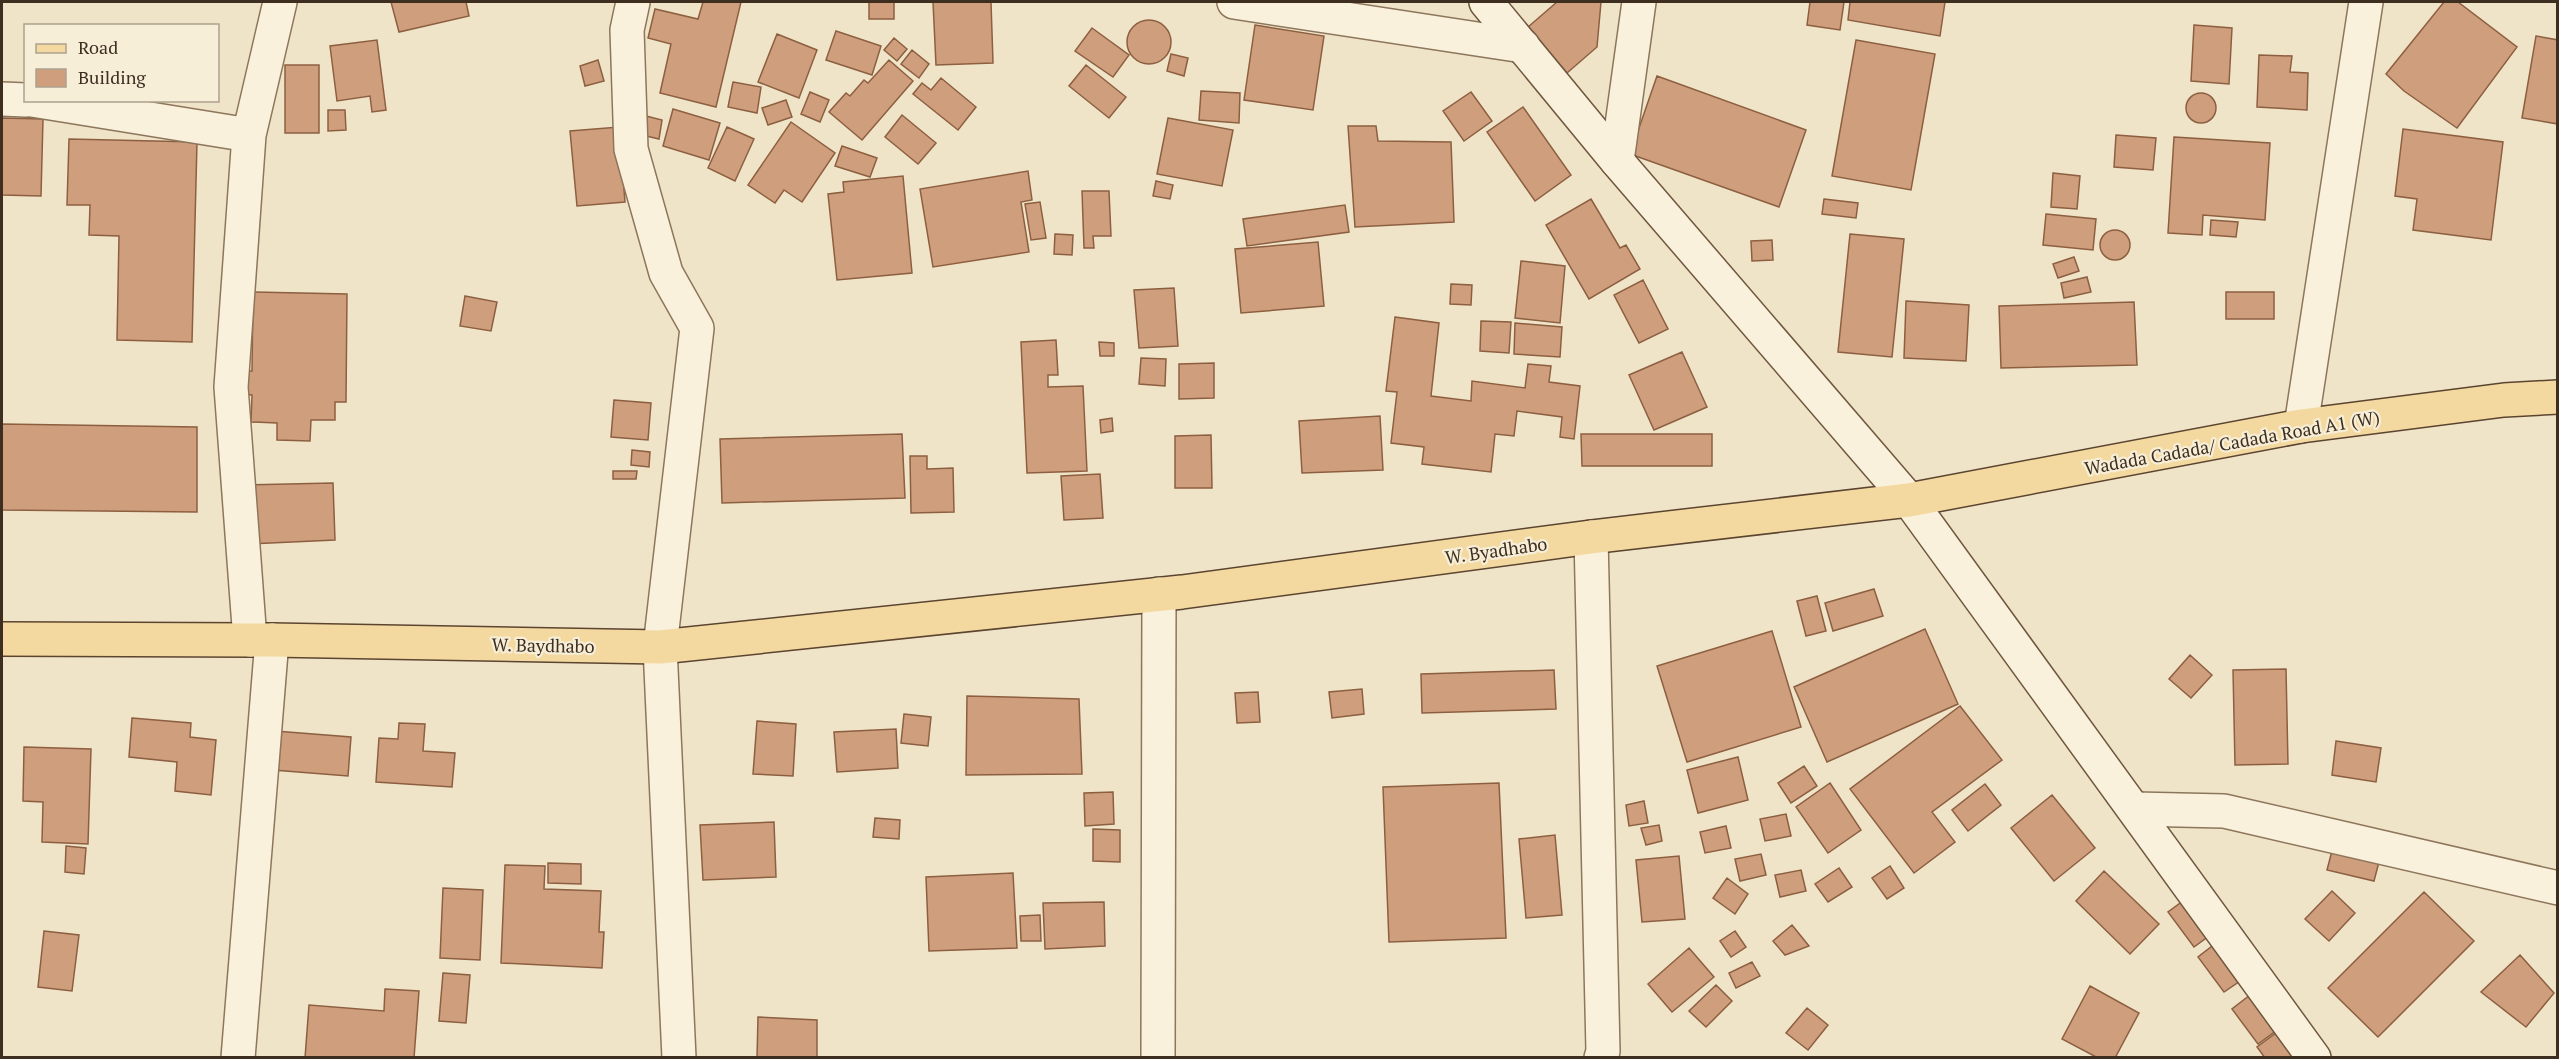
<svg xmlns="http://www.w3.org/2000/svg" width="2559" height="1059" font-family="'PT Serif',serif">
  <rect width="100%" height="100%" fill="#f0e4c8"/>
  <path fill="#cf9f7d" stroke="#8d5f41" stroke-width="1.5" d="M391,2H466L469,16L399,32Z
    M703,2H741L716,107L660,93L671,44L648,38L655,9L698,19Z
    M869,2H894V19H869Z
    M933,2H991L993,63L936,65Z
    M1557,2H1601L1597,47L1567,73L1528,27Z
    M1810,2H1844L1840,30L1807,25Z
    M1850,2H1945L1940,36L1848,20Z
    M2444,2H2458L2517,47L2457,128L2404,91L2386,74Z
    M1127 42a22 22 0 1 1 44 0a22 22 0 1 1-44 0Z
    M1255,25L1324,36L1313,110L1244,100Z
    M2194,25L2232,28L2229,84L2191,81Z
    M1092,28L1129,55L1113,77L1075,51Z
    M836,31L881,46L872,75L826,60Z
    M777,34L817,50L799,98L758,82Z
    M2536,36L2558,40V124L2522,118Z
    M894,38L907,49L897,61L884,50Z
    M377,40L386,110L372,112L370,96L337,101L330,46Z
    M1856,40L1935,54L1911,190L1832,176Z
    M912,50L929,64L919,78L901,64Z
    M1171,54L1188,58L1184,76L1167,71Z
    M2259,55L2292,56L2290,72L2308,73L2307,110L2257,107Z
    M598,60L604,81L585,86L580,66Z
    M889,60L913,81L862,140L829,112L846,93L850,96L864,80L868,83Z
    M285,65H319V133H285Z
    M1086,65L1126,97L1109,118L1069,86Z
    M1657,76L1806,130L1779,207L1630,154Z
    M941,78L976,107L958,130L913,94L922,83L931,90Z
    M733,82L761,87L757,113L728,107Z
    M1201,91L1240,93L1239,123L1199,120Z
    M810,92L829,100L820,122L801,114Z
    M1471,92L1492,121L1464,141L1443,111Z
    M2186 108a15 15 0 1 1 30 0a15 15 0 1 1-30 0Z
    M786,100L792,117L768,125L762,108Z
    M1523,107L1571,175L1535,201L1487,132Z
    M673,109L720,123L709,160L663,146Z
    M328,110H345L346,130L328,131Z
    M902,115L936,143L918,164L885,137Z
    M646,116L662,120L659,139L642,135Z
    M2,118L43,119L41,196L2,195Z
    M1168,118L1233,130L1222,186L1157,174Z
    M791,122L835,153L802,202L784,190L775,203L748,185Z
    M1348,126H1376L1378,141L1451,142L1454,222L1355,227Z
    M619,127L625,202L577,206L570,131Z
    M727,127L754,139L735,181L708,168Z
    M2403,129L2503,142L2491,240L2413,230L2417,199L2395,196Z
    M2116,135L2156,138L2153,170L2114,167Z
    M2174,137L2270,143L2265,220L2203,215L2202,235L2168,233Z
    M69,139L197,142L192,342L117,340L119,236L89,235L90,205H67Z
    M842,146L877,158L870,177L835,166Z
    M1028,171L1032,200L1021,202L1029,252L933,267L920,189Z
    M2053,173L2080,176L2077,209L2051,207Z
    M903,176L912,273L837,280L828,194L844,192L843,182Z
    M1156,181L1173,185L1170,199L1153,196Z
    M1082,191H1109L1111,236H1093L1094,248H1084Z
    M1591,199L1620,248L1626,245L1640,269L1589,299L1546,225Z
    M1824,199L1858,203L1856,218L1822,214Z
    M1040,202L1046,238L1031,240L1025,204Z
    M1345,205L1349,232L1247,246L1243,219Z
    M2046,214L2096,219L2093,250L2043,245Z
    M2211,220L2238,222L2236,237L2210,235Z
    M2100 245a15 15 0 1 1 30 0a15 15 0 1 1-30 0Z
    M1055,234L1073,235L1072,255L1054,254Z
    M1850,234L1904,239L1892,357L1838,352Z
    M1772,240L1773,260L1752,261L1751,241Z
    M1318,242L1324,306L1241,313L1235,249Z
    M2074,257L2079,271L2058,278L2053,264Z
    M1521,261L1565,266L1560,323L1515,318Z
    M2087,277L2091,292L2064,298L2061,283Z
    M1643,280L1668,329L1639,343L1614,295Z
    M1451,284L1472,285L1471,305L1450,304Z
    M1174,288L1178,346L1139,348L1134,290Z
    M253,292L347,294L346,402H335V420H311L310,441L277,440V423L251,422L252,395L242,394V371H252Z
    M2226,292H2274V319H2226Z
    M465,296L497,302L491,331L460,326Z
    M1906,301L1969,305L1966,361L1904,358Z
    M2134,302L2137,365L2001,368L1999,306Z
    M1395,317L1439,323L1431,396L1471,401L1472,381L1525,388L1528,364L1551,366L1549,382L1580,386L1574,439L1560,437L1562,417L1517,411L1514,436L1495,434L1491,472L1422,464L1424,447L1391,443L1397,392L1386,391Z
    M1481,321L1511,322L1509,353L1480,351Z
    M1515,323L1562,327L1560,357L1514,354Z
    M1056,340L1058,375H1048V387L1083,386L1087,471L1027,473L1021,342Z
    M1099,342L1114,343V356H1100Z
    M1682,352L1707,407L1654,430L1629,375Z
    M1141,358L1166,359L1165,386L1139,384Z
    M1214,363V398L1179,399V364Z
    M614,400L651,403L648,440L611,437Z
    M1380,416L1383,470L1302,473L1299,421Z
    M1112,418L1113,431L1101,433L1100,420Z
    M2,424L197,427V512L2,510Z
    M902,434L905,498L722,503L720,439Z
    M1581,434H1712V466H1582Z
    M1211,435L1212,488H1175V436Z
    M632,450L650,452L649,467L631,465Z
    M910,456H927V469L953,468L954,512L911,513Z
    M613,471H637L636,479H613Z
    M1100,474L1103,518L1064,520L1061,476Z
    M333,483L335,540L251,544L248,485Z
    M1874,589L1883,616L1833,631L1825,603Z
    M1817,596L1826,631L1806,636L1797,601Z
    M1925,629L1958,704L1827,762L1794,687Z
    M1772,631L1801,727L1687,762L1657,666Z
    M2190,655L2212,675L2191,698L2169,679Z
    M2286,669L2288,764L2235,765L2233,670Z
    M1554,670L1556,709L1422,713L1421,674Z
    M1362,689L1364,714L1332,718L1329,692Z
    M1258,692L1260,722L1237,723L1235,693Z
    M967,696L1079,699L1082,774L966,775Z
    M1960,706L2002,760L1932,812L1955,842L1914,873L1850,789Z
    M904,714L931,717L928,746L901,743Z
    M132,718L191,723L190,737L216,740L211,795L175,791L177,762L129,757Z
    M757,721L796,724L793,776L753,774Z
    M399,723L425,724L423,751L455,753L452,787L376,782L379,738L398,739Z
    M896,729L898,768L837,772L834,732Z
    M275,731L351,737L348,776L273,770Z
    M2336,741L2381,748L2376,782L2332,775Z
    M24,747L91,749L88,844L42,842L43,802L23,801Z
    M1738,757L1748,800L1698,813L1687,770Z
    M1804,766L1817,786L1791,803L1778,783Z
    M1499,783L1506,938L1389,942L1383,787Z
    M1830,783L1861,830L1828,853L1796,807Z
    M1985,784L2001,805L1968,831L1952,810Z
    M1113,792L1114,824L1085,826L1084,793Z
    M2052,795L2095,848L2054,881L2011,828Z
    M1644,801L1648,823L1629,826L1626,805Z
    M1786,814L1791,836L1765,841L1760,819Z
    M875,818L900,820L899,839L873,837Z
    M774,822L776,877L703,880L700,825Z
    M1659,825L1662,841L1646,845L1641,828Z
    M1726,826L1731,848L1705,853L1700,832Z
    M1093,829L1120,830V862L1093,861Z
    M1555,835L1562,915L1526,918L1519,839Z
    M66,846L86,848L84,874L65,872Z
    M2333,847L2380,858L2374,881L2327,870Z
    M1761,854L1766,875L1740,881L1735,859Z
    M1679,856L1685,919L1642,922L1636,860Z
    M548,863L581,864V884L548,883Z
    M505,865L545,866L544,889L601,891L599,932H604L602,968L501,963Z
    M1890,866L1904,888L1887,899L1872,878Z
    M1839,868L1852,887L1828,902L1815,884Z
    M1801,870L1806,891L1780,897L1775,875Z
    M2104,871L2159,924L2130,954L2076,901Z
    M1013,873L1017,948L929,951L926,877Z
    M1727,878L1748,894L1735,914L1713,898Z
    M443,888L483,890L480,960L440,958Z
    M2332,891L2355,913L2329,941L2305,919Z
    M2424,892L2474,941L2378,1037L2328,988Z
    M2187,898L2213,933L2194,947L2168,912Z
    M1104,902L1105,946L1045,949L1043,903Z
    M1040,915L1041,941H1021L1020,916Z
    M1792,925L1809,946L1785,955L1773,941Z
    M44,931L79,935L72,991L38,987Z
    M1735,931L1746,947L1731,957L1720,941Z
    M2216,943L2243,979L2224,992L2198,957Z
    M1689,948L1714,977L1672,1012L1648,984Z
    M2520,955L2554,993L2526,1027L2481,992Z
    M1752,962L1760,976L1736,988L1729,973Z
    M443,973L470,975L466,1023L439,1021Z
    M1716,985L1732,1001L1706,1027L1689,1011Z
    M2090,986L2139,1013L2115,1058H2098L2062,1039Z
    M385,989L419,991L414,1058H305L309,1005L384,1011Z
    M2250,995L2277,1030L2258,1044L2232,1009Z
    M1807,1008L1828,1025L1808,1050L1786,1033Z
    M758,1017L817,1020V1058H757Z
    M2276,1033L2294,1058H2265L2257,1047Z"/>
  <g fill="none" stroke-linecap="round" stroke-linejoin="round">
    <g stroke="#8d765c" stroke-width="36">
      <path id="street" d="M633,2L627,30L631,149L666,273L697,328L660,647L679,1058
        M1234,2L1523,46
        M2,99L26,100
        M32,100L249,135
        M1617,161L1639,2
        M2301,426L2366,2
        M1591,537L1603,1051L1601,1058
        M250,640L231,387L249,135L280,2
        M2135,809L2224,811L2558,888
        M238,1058L272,640
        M1158,1058L1159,594"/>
    </g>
    <g stroke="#6f573f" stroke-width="36">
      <path id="secondary" d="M1486,2L1617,161L1909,500L2314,1058"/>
    </g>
    <g stroke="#5b4430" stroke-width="36">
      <path id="primary" d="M2,639L272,640L660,647L1182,592L1591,537L1909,500L2301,426L2504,400L2558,397"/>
    </g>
    <use href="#street" stroke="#faf1dc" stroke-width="33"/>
    <use href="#secondary" stroke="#faf1dc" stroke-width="33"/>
    <use href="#primary" stroke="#f3d9a0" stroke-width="33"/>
  </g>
  <g text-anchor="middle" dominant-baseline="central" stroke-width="4.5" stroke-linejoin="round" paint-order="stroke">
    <g font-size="18" fill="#3d2e20" stroke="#f7eed8">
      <text transform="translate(2232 442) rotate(-10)">Wadada Cadada/ Cadada Road A1 (W)</text>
      <text transform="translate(1496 550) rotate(-8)">W. Byadhabo</text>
      <text transform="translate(543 645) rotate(1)">W. Baydhabo</text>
    </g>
  </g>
  <rect width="2559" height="1059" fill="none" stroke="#3d2e20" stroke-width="6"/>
  <rect x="24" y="24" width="195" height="78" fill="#f7eed8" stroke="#ada18e" stroke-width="1.5"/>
  <rect x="36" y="44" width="30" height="9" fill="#f3d9a0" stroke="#ada18e" stroke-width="1.5"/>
  <text x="78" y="54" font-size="18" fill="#3d2e20">Road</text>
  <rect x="36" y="69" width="30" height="18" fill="#cf9f7d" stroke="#ada18e" stroke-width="1.5"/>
  <text x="78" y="84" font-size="18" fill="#3d2e20">Building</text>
</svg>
